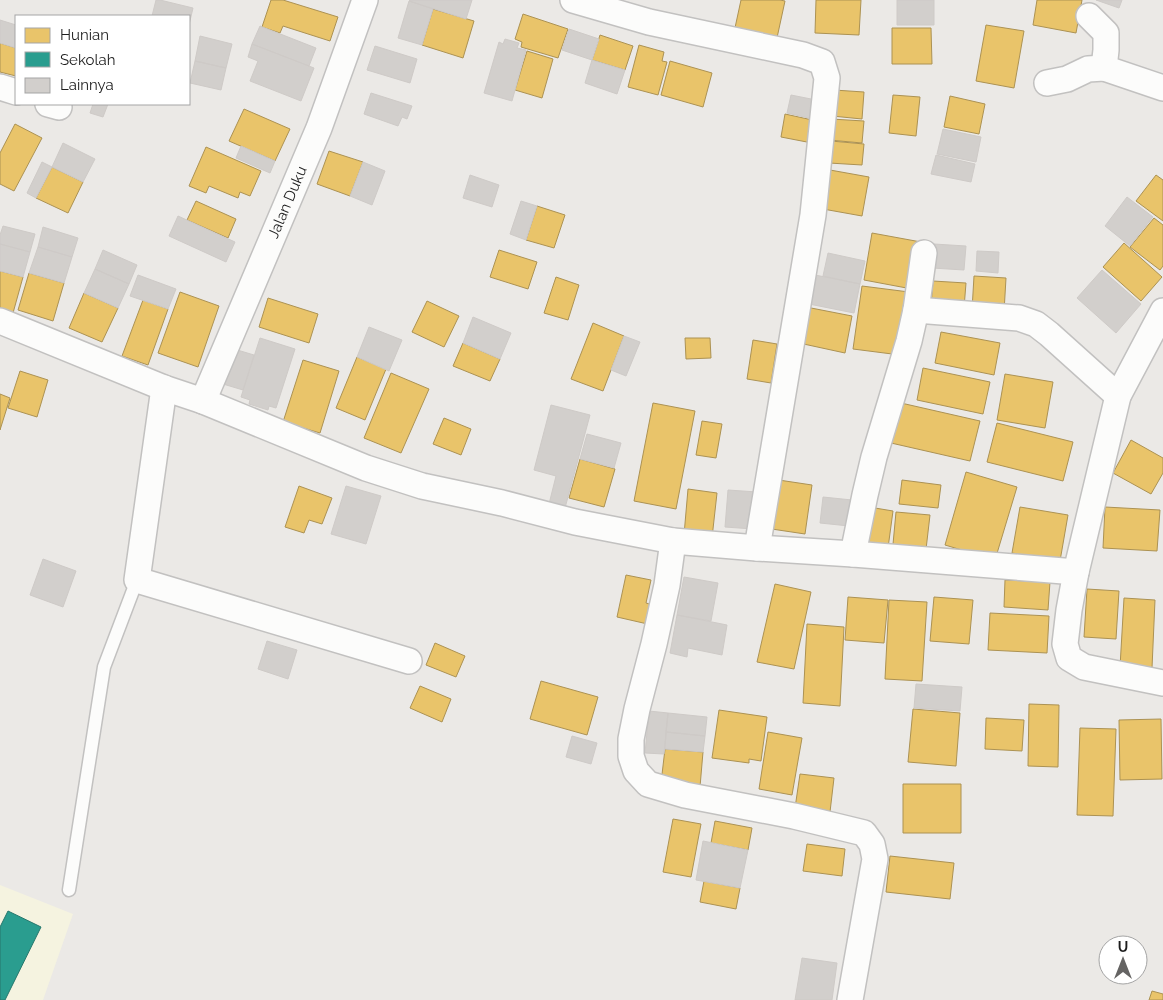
<svg xmlns="http://www.w3.org/2000/svg" width="1163" height="1000" font-family="Raleway,sans-serif">
  <rect width="100%" height="100%" fill="#ebe9e6"/>
  <path fill="#f5f3e0" d="M0,885L73,914L43,1000H0Z"/>
  <path fill="#e9c46a" stroke="#ac9253" d="M271,0H283L338,17L330,41L283,26L280,33L262,27Z
    M741,0H780L785,1L775,47L733,37Z
    M816,0H861L859,35L815,33Z
    M1037,0H1082L1076,33L1033,25Z
    M433,9L474,21L463,58L422,45Z
    M523,14L568,29L558,58L521,47L522,42L515,39Z
    M986,25L1024,31L1014,88L976,81Z
    M892,28H931L932,64H892Z
    M600,35L633,46L625,70L592,60Z
    M0,43L16,48V76L0,72Z
    M639,45L664,52L662,61L667,62L658,95L628,87Z
    M527,51L553,59L542,98L515,90Z
    M670,61L712,73L703,107L661,95Z
    M834,90L864,92L862,119L832,116Z
    M893,95L920,97L916,136L889,133Z
    M950,96L985,104L979,134L944,127Z
    M244,109L290,129L275,161L229,141Z
    M785,114L817,121L812,143L781,137Z
    M831,119L864,121L862,143L829,140Z
    M15,124L42,138L14,191L0,184V153Z
    M831,141L864,144L862,165L829,163Z
    M206,147L261,171L250,196L240,192L238,198L209,186L206,193L189,186Z
    M329,151L363,162L350,196L317,184Z
    M52,167L83,182L68,213L36,198Z
    M830,170L869,177L862,216L823,209Z
    M1156,175L1163,180V221L1136,201Z
    M196,201L236,219L228,238L187,220Z
    M537,206L565,215L554,248L526,240Z
    M1154,218L1163,225V266L1160,270L1130,247Z
    M872,233L921,242L912,289L864,280Z
    M1124,243L1162,277L1141,301L1103,267Z
    M499,250L537,262L528,289L490,277Z
    M0,271L23,277L13,313L0,310Z
    M29,273L64,283L53,321L18,310Z
    M974,276L1006,278L1004,312L972,310Z
    M556,277L579,285L568,320L544,313Z
    M933,281L966,283L964,308L931,306Z
    M862,286L909,292L900,355L853,349Z
    M180,292L219,306L198,367L158,353Z
    M84,293L118,308L102,342L69,328Z
    M268,298L318,314L309,343L259,327Z
    M143,300L168,309L148,365L122,356Z
    M427,301L459,316L444,347L412,332Z
    M806,307L852,316L845,353L799,343Z
    M593,323L624,336L603,391L571,379Z
    M941,332L1000,343L994,375L935,363Z
    M685,338H710L711,358L686,359Z
    M753,340L777,344L771,383L747,379Z
    M463,343L500,359L490,381L453,366Z
    M357,357L386,369L365,420L336,408Z
    M303,360L339,371L320,433L283,422Z
    M923,368L990,382L983,414L917,400Z
    M20,371L48,380L37,417L8,408Z
    M391,373L429,389L401,453L364,438Z
    M1005,374L1053,382L1045,428L997,420Z
    M0,394L10,398L0,430Z
    M653,403L695,411L676,509L634,501Z
    M901,403L980,421L970,461L891,443Z
    M444,418L471,429L461,455L433,444Z
    M702,421L722,424L716,458L696,455Z
    M997,423L1073,442L1063,481L987,462Z
    M1131,440L1163,458V473L1151,494L1113,473Z
    M580,459L615,469L604,507L569,498Z
    M966,472L1017,487L995,560L945,545Z
    M772,479L812,485L805,534L765,528Z
    M902,480L941,485L938,508L899,504Z
    M299,486L332,498L322,524L309,520L304,533L285,527Z
    M688,489L717,493L712,538L684,535Z
    M869,507L893,511L888,548L864,545Z
    M1020,507L1068,515L1060,561L1012,553Z
    M1105,507L1160,510L1157,551L1103,548Z
    M896,512L930,515L925,558L892,555Z
    M626,575L651,580L646,603L656,606L652,625L617,617Z
    M1005,580L1050,582L1048,610L1004,607Z
    M775,584L811,592L794,669L757,662Z
    M1087,589L1119,591L1116,639L1084,637Z
    M848,597L888,600L884,643L845,640Z
    M934,597L973,600L969,644L930,641Z
    M1124,598L1155,600L1152,668L1120,667Z
    M889,600L927,602L922,681L885,679Z
    M990,613L1049,616L1047,653L988,650Z
    M807,624L844,627L840,706L803,703Z
    M435,643L465,656L456,677L426,665Z
    M541,681L598,697L587,735L530,719Z
    M420,686L451,699L442,722L410,708Z
    M1029,704L1059,705L1058,767L1028,766Z
    M913,709L960,713L956,766L908,762Z
    M719,710L767,717L761,761L749,759V763L712,758Z
    M986,718L1024,720L1022,751L985,749Z
    M1161,719L1162,779L1120,780L1119,720Z
    M1080,728L1116,729L1113,816L1077,815Z
    M768,732L802,738L792,795L759,789Z
    M665,749L703,752L700,787L661,783Z
    M800,774L834,778L830,812L795,808Z
    M903,784H961V833H903Z
    M673,819L701,824L691,877L663,872Z
    M715,821L752,828L748,850L711,843Z
    M807,844L845,849L842,876L803,871Z
    M890,856L954,863L950,899L886,892Z
    M704,881L740,888L736,909L700,902Z
    M1152,991L1163,994V1000H1149Z"/>
  <path fill="#2a9d8f" stroke="#26776d" d="M8,911L41,927L5,1000H0V927Z"/>
  <path fill="#d2cfcc" stroke="#cecac7" d="M156,0H160L193,8L189,25V16H152Z
    M410,0H472L466,19L409,1Z
    M897,0H934V25H897Z
    M1096,0H1122L1119,8Z
    M409,1L433,9L422,45L398,38Z
    M0,20L16,25V48L0,43Z
    M260,26L316,48L309,66L252,44Z
    M569,29L599,39L592,60L562,50Z
    M200,36L232,44L226,68L195,61Z
    M505,39L519,43L517,48L526,50L512,101L484,93L499,42L503,44Z
    M252,44L314,68L301,101L250,81L258,61L248,57Z
    M375,46L417,59L410,83L367,70Z
    M592,60L625,70L617,94L585,83Z
    M195,61L226,68L221,90L190,83Z
    M371,93L412,106L407,119L402,117L398,126L364,114Z
    M791,95L821,101L817,120L787,113Z
    M93,104H108L103,117L90,113Z
    M943,129L981,137L976,162L937,154Z
    M63,143L95,159L83,182L52,167Z
    M241,146L275,161L270,173L236,158Z
    M936,155L975,164L971,182L931,174Z
    M42,162L52,167L36,198L27,193Z
    M363,162L385,171L372,205L350,196Z
    M470,175L499,185L492,207L463,198Z
    M1127,197L1153,217L1130,246L1105,226Z
    M521,201L537,206L526,240L510,234Z
    M178,216L235,242L226,262L169,236Z
    M3,226L35,234L30,252L0,244V235Z
    M43,227L78,238L72,257L38,247Z
    M0,244L30,252L23,277L0,271Z
    M934,244L966,246L964,270L932,268Z
    M38,247L72,257L64,283L29,273Z
    M103,250L137,265L129,284L95,269Z
    M977,251L999,252L998,273L976,271Z
    M828,253L865,261L860,284L823,276Z
    M95,269L129,284L118,308L84,293Z
    M1102,270L1141,304L1116,333L1077,298Z
    M138,275L176,289L168,309L130,296Z
    M815,275L860,284L854,313L809,304Z
    M473,317L511,333L500,359L463,343Z
    M369,327L402,340L389,371L357,357Z
    M624,336L640,342L626,376L611,370Z
    M260,338L295,349L276,408L269,406L268,410L249,404L250,400L241,397Z
    M234,349L254,355L243,390L223,384Z
    M551,405L590,415L565,508L549,504L556,476L534,470Z
    M587,434L621,443L614,468L580,459Z
    M346,486L381,496L366,544L331,534Z
    M728,490L757,492L753,529L725,527Z
    M823,497L852,500L849,526L820,523Z
    M43,559L76,571L63,607L30,595Z
    M684,577L718,583L711,621L677,615Z
    M677,615L727,625L722,655L688,648L687,657L670,653Z
    M267,641L297,650L288,679L258,669Z
    M916,684L962,687L960,711L914,708Z
    M649,711L668,713L664,754L645,753Z
    M668,713L707,717L705,736L666,732Z
    M666,732L705,736L703,752L665,749Z
    M572,736L597,743L591,764L566,757Z
    M703,841L748,850L740,888L696,880Z
    M802,958L837,963L832,1000H795Z"/>
  <g fill="none" stroke-linecap="round" stroke-linejoin="round">
    <g stroke="#c2c1c0" stroke-width="15">
      <path id="lane" d="M69,890L104,667L137,580"/>
    </g>
    <g stroke="#c2c1c0" stroke-width="28">
      <g id="street">
        <path d="M573,0L649,22L803,55L822,62L827,78L813,215L757,548"/>
        <path d="M1089,16L1106,33V50L1104,68L1163,88"/>
        <path d="M1047,83L1067,79L1088,69L1104,68"/>
        <path d="M0,87L16,92"/>
        <path d="M48,104L59,107"/>
        <path d="M916,310L1019,318L1036,324L1049,334L1118,396"/>
        <path d="M1163,311L1118,396L1076,572L1069,610L1065,644L1069,658L1084,667L1163,683"/>
        <path d="M0,321L164,388L203,401L366,468L422,486L502,503L575,522L673,541L757,548L853,554L1076,572"/>
        <path d="M164,388L137,580L409,661"/>
        <path id="s1" d="M203,401L319,128L365,0"/>
        <path d="M673,541L667,585L654,644L637,709L631,739V756L636,771L648,784L685,795L794,816L864,833L872,844L875,859L850,1000"/>
        <path d="M853,554L865,495L874,457L909,341L916,310L924,253"/>
      </g>
    </g>
    <use href="#lane" stroke="#fcfcfb" stroke-width="12"/>
    <use href="#street" stroke="#fcfcfb" stroke-width="25"/>
  </g>
  <g text-anchor="middle" dominant-baseline="central" stroke-width="5" stroke-linejoin="round" paint-order="stroke">
    <g font-size="15" fill="#1d1d1d" stroke="#fff">
      <text stroke="none"><textPath href="#s1" startOffset="216">Jalan Duku</textPath></text>
    </g>
  </g>
  <rect x="15" y="15" width="175" height="90" fill="#ffffff" stroke="#a5a5a5"/>
  <rect x="25" y="28" width="25" height="15" fill="#e9c46a" stroke="#a5a5a5"/>
  <text x="60" y="40" font-size="15" fill="#1d1d1d">Hunian</text>
  <rect x="25" y="52" width="25" height="15" fill="#2a9d8f" stroke="#a5a5a5"/>
  <text x="60" y="65" font-size="15" fill="#1d1d1d">Sekolah</text>
  <rect x="25" y="78" width="25" height="15" fill="#d2cfcc" stroke="#a5a5a5"/>
  <text x="60" y="90" font-size="15" fill="#1d1d1d">Lainnya</text>
  <g transform="translate(1123 960)"><circle r="24" fill="#ffffff" stroke="#a5a5a5"/>
  <path d="M0-4L9 19L0 12L-9 19Z" fill="#656463"/>
  <text y="-8" font-size="14" font-weight="bold" text-anchor="middle" fill="#1d1d1d">U</text>
  </g>
</svg>
